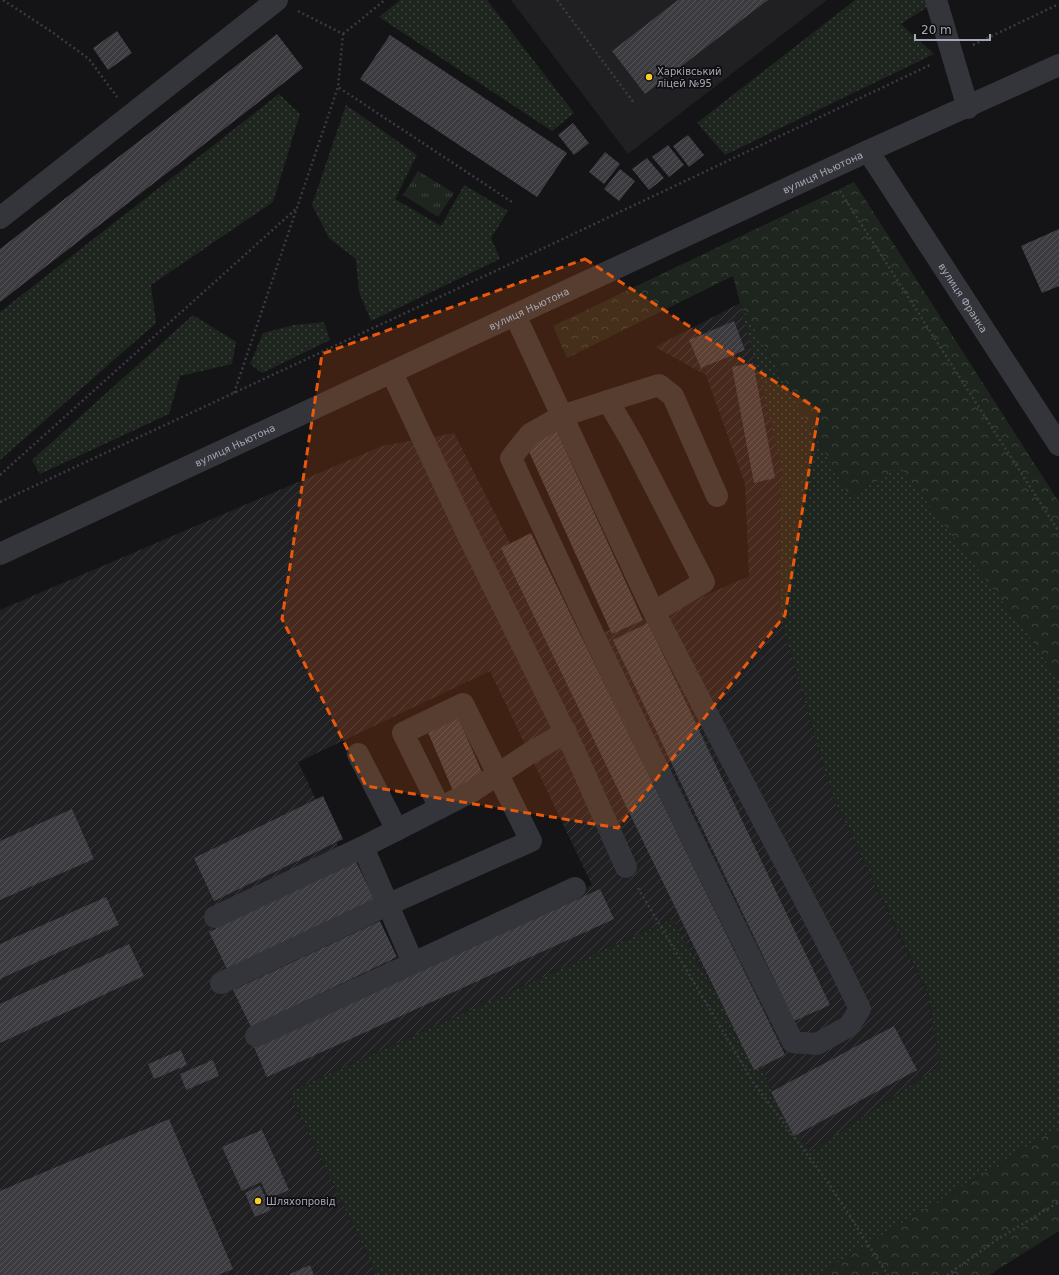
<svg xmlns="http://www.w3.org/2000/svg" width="1059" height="1275" font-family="'DejaVu Sans',sans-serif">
  <defs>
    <pattern id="industrial-furrows" width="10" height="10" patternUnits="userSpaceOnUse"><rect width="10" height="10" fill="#201f22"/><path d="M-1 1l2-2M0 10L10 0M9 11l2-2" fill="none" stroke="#3d3d40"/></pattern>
    <pattern id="grass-dots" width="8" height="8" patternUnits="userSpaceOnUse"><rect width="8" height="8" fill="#1e251f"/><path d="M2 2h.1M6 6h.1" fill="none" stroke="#3c423d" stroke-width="1.8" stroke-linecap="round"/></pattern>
    <pattern id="forest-crowns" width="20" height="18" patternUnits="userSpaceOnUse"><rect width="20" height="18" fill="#1e251f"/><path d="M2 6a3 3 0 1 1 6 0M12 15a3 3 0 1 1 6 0" fill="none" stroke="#3c423d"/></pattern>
    <pattern id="park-tufts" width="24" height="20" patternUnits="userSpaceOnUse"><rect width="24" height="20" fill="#1e251f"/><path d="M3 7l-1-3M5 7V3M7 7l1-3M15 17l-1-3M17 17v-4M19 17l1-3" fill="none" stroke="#3c423d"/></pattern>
    <pattern id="building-hatch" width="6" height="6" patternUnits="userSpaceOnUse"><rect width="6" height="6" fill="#3b3b40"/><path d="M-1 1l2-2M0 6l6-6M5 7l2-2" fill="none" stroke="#545459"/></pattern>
  </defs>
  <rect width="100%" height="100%" fill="#141315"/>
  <path fill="#201f22" d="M511,0H827L628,154Z"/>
  <path fill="url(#industrial-furrows)" fill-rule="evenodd" d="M740,303L782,467L779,613L832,795L928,995L940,1066L810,1152L672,919L289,1092L377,1275H0V610L382,446L454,433L562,645L673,610L749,576L745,484L706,375L655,347ZM490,671L592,885L400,976L298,762Z"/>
  <path fill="url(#grass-dots)" d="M400,0H487L574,113L552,131L379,17Z
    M855,0H927L929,6L901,24L934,54L725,155L697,123Z
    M279,94L300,114L273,202L151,285L156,323L0,460V312Z
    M346,105L417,155L395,199L441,226L464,185L508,211L491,238L500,259L371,321L359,292L356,259L329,238L312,205Z
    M740,303L850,497L900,466L1031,639L1059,681V1127L817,1275H377L289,1092L672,919L810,1152L940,1066L928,994L832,795L779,613L782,467Z
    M193,315L236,342L232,364L180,376L169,414L40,474L32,460Z
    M324,322L330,340L262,373L250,364L263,333L294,325Z"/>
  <path fill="url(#forest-crowns)" d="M854,182L1059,502V681L1031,639L900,467L850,497L740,303L733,276L567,358L553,326Z
    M1059,1127V1231L989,1275H817Z"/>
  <path fill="url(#park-tufts)" d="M418,171L454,193L438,217L403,195Z"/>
  <path fill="url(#building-hatch)" d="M678,0H768L645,94L612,51Z
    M117,31L132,53L108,70L93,48Z
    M277,34L303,68L0,302V249Z
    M390,35L567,153L537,197L360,79Z
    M573,123L589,143L574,155L558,135Z
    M688,135L704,155L689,167L673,146Z
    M668,145L684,165L669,177L652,157Z
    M605,152L620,164L604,184L589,172Z
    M647,158L664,178L649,190L632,169Z
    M620,169L635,181L619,201L604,189Z
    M1059,229V286L1042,293L1021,246Z
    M734,321L745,350L701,368L689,340Z
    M753,363L775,478L754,483L732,367Z
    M557,431L643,620L612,634L526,445Z
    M531,533L785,1055L754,1070L501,548Z
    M648,623L830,1005L794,1021L613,640Z
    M458,717L484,777L453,791L427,730Z
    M323,796L343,839L214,901L194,858Z
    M72,809L94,859L0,900V841Z
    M355,859L375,901L229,973L209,932Z
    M600,889L614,919L267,1077L254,1047Z
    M106,897L119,925L0,979V944Z
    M380,921L397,957L251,1027L233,990Z
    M129,944L144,976L0,1043V1004Z
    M894,1026L917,1070L794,1136L771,1092Z
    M181,1050L187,1065L154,1079L148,1064Z
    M213,1060L219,1076L186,1090L180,1074Z
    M169,1119L233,1269L218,1275H0V1191Z
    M262,1130L289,1190L269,1199L261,1182L242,1191L222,1147Z
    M260,1186L271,1210L255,1217L245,1193Z
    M310,1265L314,1275H290V1274Z"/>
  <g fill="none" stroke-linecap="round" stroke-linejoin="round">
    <path stroke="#3a3b42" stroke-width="2.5" stroke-dasharray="2 3" stroke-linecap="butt" d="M3,0L52,32L89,59L117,97
      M557,0L634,103
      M298,11L343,34L338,87L512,202
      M343,34L385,0
      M973,45L1059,4
      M840,191L1059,532
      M234,393L338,87
      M0,475L297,208
      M0,502L491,273L930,65
      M638,888L753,1082L827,1181L888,1275
      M947,1275L998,1239L1059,1202"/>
    <g stroke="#34353a" stroke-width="22">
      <path d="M936,0L968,108"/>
      <path id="s1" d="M868,151L1059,445"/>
      <path d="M0,218L277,0"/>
      <path d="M515,315C559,410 603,504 647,598L654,612L836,960L860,1009L849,1026L817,1044L793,1042C696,849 601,655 511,458L530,434L562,416L608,401L632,442L704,582L654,612"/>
      <path d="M392,373L467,533L574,750L626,867"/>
      <path d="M608,401L659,385L673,396L717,496"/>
      <path id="s2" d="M0,554L868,151L1059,65"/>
      <path d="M358,754L397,830"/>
      <path d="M363,847L413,963"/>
      <path d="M215,917L363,847L471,792L530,753L566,732"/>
      <path d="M221,983L387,905L531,841L463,704L403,733L440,808"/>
      <path d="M256,1036L575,888"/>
    </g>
  </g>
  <path fill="#e8590c" fill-opacity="0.2" stroke="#e8590c" stroke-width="3" stroke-dasharray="8 5" stroke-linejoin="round" d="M585,259L819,410L785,615L618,828L366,786L282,619L322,354Z"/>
  <g fill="#f8ce29" stroke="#0f0f10" stroke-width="1.5">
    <circle cx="649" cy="77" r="4"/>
    <circle cx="258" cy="1201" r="4"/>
  </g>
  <g text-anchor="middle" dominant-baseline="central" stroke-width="3.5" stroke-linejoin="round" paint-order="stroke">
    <g font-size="10" fill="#a5a8b6" stroke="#0f0f10" text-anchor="start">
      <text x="657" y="71">Харківський<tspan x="657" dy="12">ліцей №95</tspan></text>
      <text x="266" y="1201">Шляхопровід</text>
    </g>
    <g font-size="10" fill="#a5a8b6" stroke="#0f0f10">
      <text stroke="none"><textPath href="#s2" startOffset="907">вулиця Ньютона</textPath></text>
      <text stroke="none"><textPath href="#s1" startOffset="175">вулиця Франка</textPath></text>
      <text stroke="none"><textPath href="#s2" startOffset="583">вулиця Ньютона</textPath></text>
      <text stroke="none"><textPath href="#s2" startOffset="259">вулиця Ньютона</textPath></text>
    </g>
  </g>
  <path d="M915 34v6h75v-6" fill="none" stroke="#a5a8b6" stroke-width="2"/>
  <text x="921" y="34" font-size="12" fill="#a5a8b6" stroke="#0f0f10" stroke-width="3" paint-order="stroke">20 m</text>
</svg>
